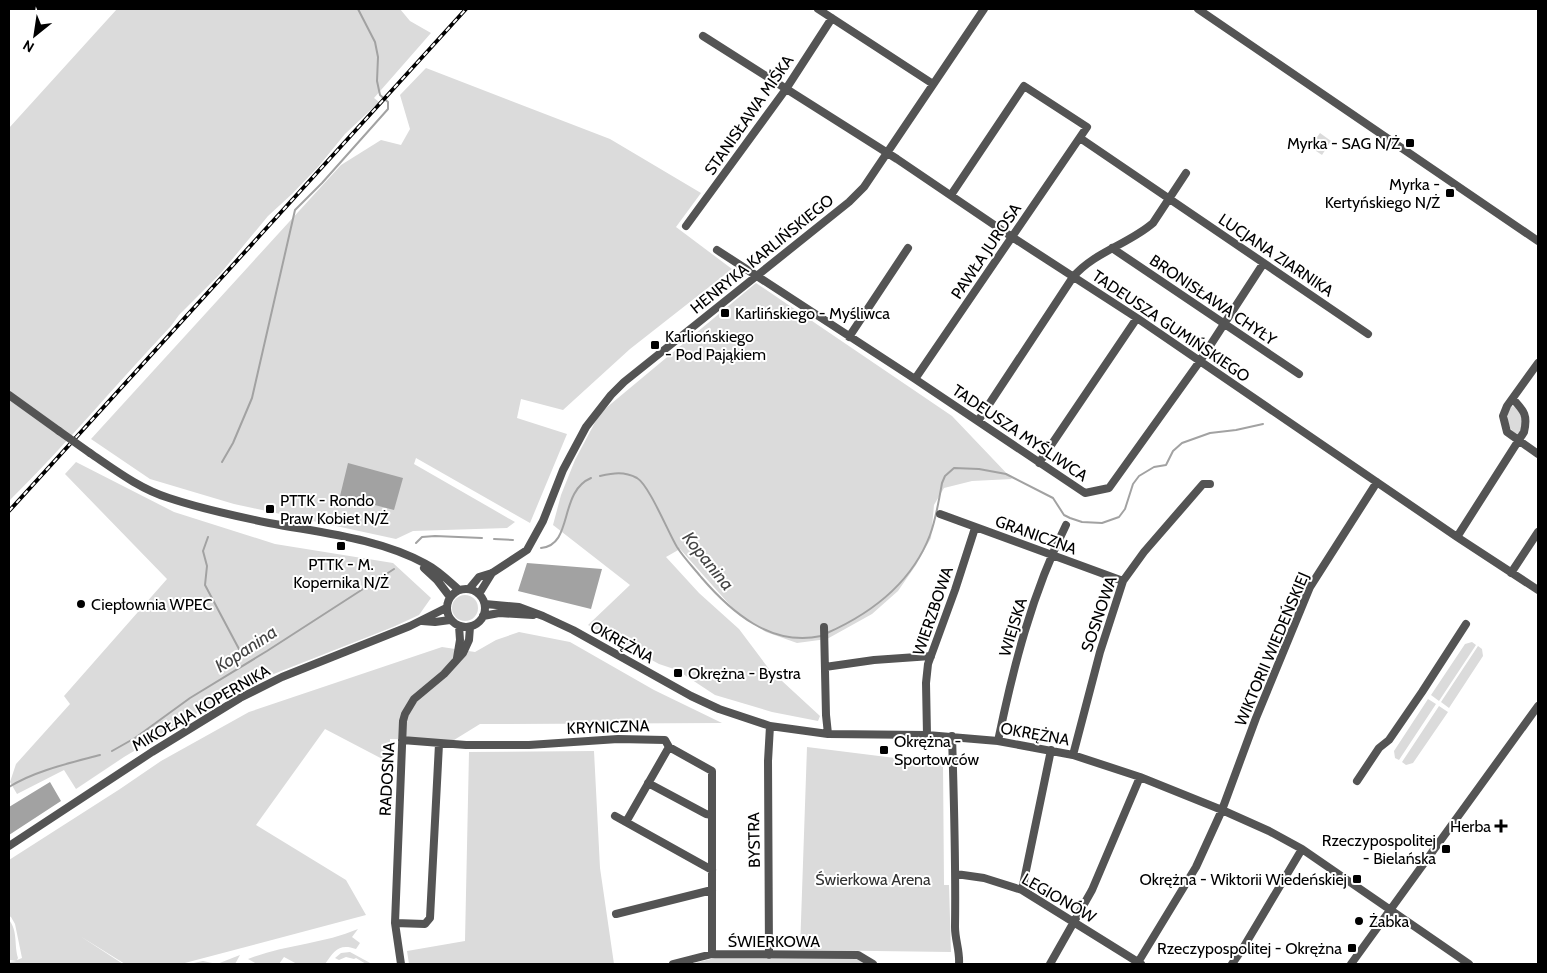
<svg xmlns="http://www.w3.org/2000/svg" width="1547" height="973" font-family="Cabin,sans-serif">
  <rect width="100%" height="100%" fill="#fff"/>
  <path fill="#dbdbdb" d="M117,9H400L410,21L431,33L374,98L379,102L345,134L318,167L292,194L268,216L220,274L179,315L171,326C116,384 66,445 9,501V128Z
    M426,68L610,139L701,193L676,227L732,269L630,349L563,410L521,399L517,418L567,434L530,523L416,458L414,464L515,522L507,528L413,531L396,539L234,504L150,479L91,439L341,165L381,140L401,145L410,129L400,95Z
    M1320,133L1331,141L1322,155L1310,147Z
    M756,283L952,416L1012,479L972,481L944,488L934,505L931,538L916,565L898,591L872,614L827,639L797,643L766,632L745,619L729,604L680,549L666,557L699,593L739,629L769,669L820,716L818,721L772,712L715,695L677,670L659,664L588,625L630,585L553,525L561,495L575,460L600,413Z
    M1513,406C1524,413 1525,427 1518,436C1508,428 1506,421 1509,409Z
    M76,462L174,512L275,544L393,563L431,598L419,615L393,627L241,687L124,757L76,789L64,770L17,794L10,782L16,764L70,704L64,696L167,579L65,474Z
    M452 608a13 13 0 1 1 26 0a13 13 0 1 1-26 0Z
    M519,632L570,642L654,690L722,723L480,724L454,740L390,739V763L325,729L256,825L346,880L366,915L181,964H125L80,936L123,964H9V962L17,961L9,960V920C18,931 14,945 18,958L17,960L22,958L15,924L11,917L9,916V860L120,789L161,761L249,712L442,647L475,652L496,640Z
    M1472,642L1476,645L1439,701L1431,695L1465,644Z
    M1478,646L1482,649L1483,656L1449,708L1441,702Z
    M1428,699L1436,704L1399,760L1395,758L1394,751Z
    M1439,706L1448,712L1413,763L1406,765L1402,762Z
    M807,747L943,764L944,885H949L951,952L800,950Z
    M594,751L600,868L614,964H409L407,951L465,941L469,752Z
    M358,929L352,937L360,943L356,949C339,943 334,951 325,964H297L284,957L279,964H257L248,959C283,945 323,944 358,929Z
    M350,952L372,964H366L356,958L354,959L346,957L339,960L335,958L341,953Z
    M240,955L235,964H189L203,961L217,964Z
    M715,958H857L868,964H690Z"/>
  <path fill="#a2a2a2" d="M348,463L403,478L394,510L340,496Z
    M527,563L602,569L591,609L518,591Z
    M50,782L61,801L9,835V807Z"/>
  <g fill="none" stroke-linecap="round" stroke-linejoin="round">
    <path stroke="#a2a2a2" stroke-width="2" d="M222,462L233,443L252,398L295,210L322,183L388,109V102L380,95L377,81L378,57L375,42L358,9
      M600,476C613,473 624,471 637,478C649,485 668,532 677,547C684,558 693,567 701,577C731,612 771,647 821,636
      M208,537L203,551L207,566L205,585L239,649
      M494,539L513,540
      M416,543L422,537L435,536L482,538
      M541,548C574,545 558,492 591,478
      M827,633C872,613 912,582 930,535C936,519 939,500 942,483L945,476L954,468L979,469L1006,474L1053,498L1064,515L1070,518L1082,522L1102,523L1119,517L1125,509L1133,484L1139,476L1154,467L1166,465L1173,451L1182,443L1210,433L1236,430L1263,424
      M112,751L135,738L190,698L267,651L394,569
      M9,787C34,771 70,763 100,755"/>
    <path stroke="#545454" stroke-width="8" d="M818,9L933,84
      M1198,9L1538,241
      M703,36L897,159L1012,237L1137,318L1457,537L1538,590
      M1080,138L1368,334
      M686,226L786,89L832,18
      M1112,248L1299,374
      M717,250L915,379L1085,493L1109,488L1200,361L1263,264
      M849,337L908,248
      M1538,363L1507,406L1503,416L1507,432L1538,454
      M915,379L1087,127L1024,86L951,195
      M9,395L59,431
      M978,421L1073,277C1094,252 1129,244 1153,223L1186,173
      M90,453C115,470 140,489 169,498C202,509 235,516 269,523C322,533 378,538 426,564C438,570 449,581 459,590
      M1039,463L1137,318
      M940,514L1123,581
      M1457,537L1524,432C1528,415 1524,411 1513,399
      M424,568L437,580L450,597
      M1511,573L1538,532
      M447 608a19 19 0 1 1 38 0a19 19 0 1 1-38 0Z
      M469,589L479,577L492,573L527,550L543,521L563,470L586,427L611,395L624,382L849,202L864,187L984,9
      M479,594L492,573
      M485,604L519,607L543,616L573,630L691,696L719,709L770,726L828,734L927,735L998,741L1073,755L1140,777L1222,810L1269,831L1302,849L1469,964
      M483,616L499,613L533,615
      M422,621L435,622L450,620
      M824,627L826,715L828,734
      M457,658L460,640L459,626
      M825,667L874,660L931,656
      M927,735L926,683L928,664L955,590L975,528
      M952,736C954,799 956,863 955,927C955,940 960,951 959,964
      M402,740L466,745H529L618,739L665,740L669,747L712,771V954
      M998,741C1013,668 1032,593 1066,525
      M1073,755L1100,652L1123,581L1144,552L1203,484H1210
      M1357,781L1379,748L1389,740L1422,692L1466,624
      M648,783L706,814L712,815
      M615,816L712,870
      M626,822L669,747
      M9,846L152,752L240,698L282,677L410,626L446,608
      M956,874L984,878L1022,890L1141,964
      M1022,890L1051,750
      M616,914L712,890
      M395,923L425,924L430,918L439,744
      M769,955L768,761L770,726
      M401,964L395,923L403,721L405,714L414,699L444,674L463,653L469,640L470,627
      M673,964L712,954L858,955L873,964
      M1050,964L1092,890L1140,777
      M1137,964L1196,867L1222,810L1256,718L1310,587L1377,482
      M1232,964L1243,948L1302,849
      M1351,964L1538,706"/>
    <g stroke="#000" stroke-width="4">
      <path id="rail" d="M9,511L466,9"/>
    </g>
    <use href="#rail" stroke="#fff" stroke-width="2" stroke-dasharray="5.5" stroke-linecap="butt"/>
    <path stroke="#545454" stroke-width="8" d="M59,431L90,453"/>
  </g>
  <g fill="#000" stroke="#fff" stroke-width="2">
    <rect x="1405" y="138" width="10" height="10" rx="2.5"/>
    <rect x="1445" y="188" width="10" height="10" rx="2.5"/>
    <rect x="720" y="308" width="10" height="10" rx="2.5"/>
    <rect x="650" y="340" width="10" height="10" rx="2.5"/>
    <rect x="265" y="504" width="10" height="10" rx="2.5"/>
    <rect x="336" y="541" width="10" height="10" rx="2.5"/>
    <circle cx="81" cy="604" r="5"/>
    <rect x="673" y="668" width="10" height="10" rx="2.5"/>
    <rect x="879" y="745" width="10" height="10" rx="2.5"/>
    <path d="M1498.5 818.5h5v5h5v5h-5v5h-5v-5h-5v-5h5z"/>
    <rect x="1441" y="844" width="10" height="10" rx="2.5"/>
    <rect x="1352" y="874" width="10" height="10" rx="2.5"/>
    <circle cx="1359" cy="921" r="5"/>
    <rect x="1347" y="943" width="10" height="10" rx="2.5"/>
  </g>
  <g text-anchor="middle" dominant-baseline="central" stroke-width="4" stroke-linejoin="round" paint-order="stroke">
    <g font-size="16" fill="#000" stroke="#fff">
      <text transform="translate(749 115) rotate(-55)">STANISŁAWA MIŚKA</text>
      <text transform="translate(986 251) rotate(-56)">PAWŁA JUROSA</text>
      <text transform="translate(762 254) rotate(-39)">HENRYKA KARLIŃSKIEGO</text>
      <text transform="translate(1276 255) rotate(34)">LUCJANA ZIARNIKA</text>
      <text transform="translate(1213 300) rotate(34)">BRONISŁAWA CHYŁY</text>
      <text transform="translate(1171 326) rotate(34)">TADEUSZA GUMIŃSKIEGO</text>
      <text transform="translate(1020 433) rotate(34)">TADEUSZA MYŚLIWCA</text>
      <text transform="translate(1036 535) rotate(20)">GRANICZNA</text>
      <text transform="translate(933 611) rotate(-71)">WIERZBOWA</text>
      <text transform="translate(1099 614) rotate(-71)">SOSNOWA</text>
      <text transform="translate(1013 627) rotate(-73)">WIEJSKA</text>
      <text transform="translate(622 642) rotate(29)">OKRĘŻNA</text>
      <text transform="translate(1272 649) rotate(-67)">WIKTORII WIEDEŃSKIEJ</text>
      <text transform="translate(201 708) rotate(-30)">MIKOŁAJA KOPERNIKA</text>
      <text transform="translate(608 727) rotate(-2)">KRYNICZNA</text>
      <text transform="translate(1035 734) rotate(10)">OKRĘŻNA</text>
      <text transform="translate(387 779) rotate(-87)">RADOSNA</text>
      <text transform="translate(754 840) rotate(-91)">BYSTRA</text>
      <text transform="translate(1059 898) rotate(30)">LEGIONÓW</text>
      <text x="774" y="941">ŚWIERKOWA</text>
    </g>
    <g font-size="16" fill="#000" stroke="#fff" text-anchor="start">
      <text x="1400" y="143" text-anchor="end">Myrka - SAG N/Ż</text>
      <text x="1440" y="184" text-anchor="end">Myrka -<tspan x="1440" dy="18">Kertyńskiego N/Ż</tspan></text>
      <text x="735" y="313">Karlińskiego - Myśliwca</text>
      <text x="665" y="336">Karliońskiego<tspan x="665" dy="18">- Pod Pająkiem</tspan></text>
      <text x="280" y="500">PTTK - Rondo<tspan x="280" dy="18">Praw Kobiet N/Ż</tspan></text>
      <text x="341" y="564" text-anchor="middle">PTTK - M.<tspan x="341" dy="18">Kopernika N/Ż</tspan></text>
      <text x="91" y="604">Ciepłownia WPEC</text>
      <text x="688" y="673">Okrężna - Bystra</text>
      <text x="894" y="741">Okrężna -<tspan x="894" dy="18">Sportowców</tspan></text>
      <text x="1491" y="826" text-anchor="end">Herba</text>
      <text x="1436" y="840" text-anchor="end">Rzeczypospolitej<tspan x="1436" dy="18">- Bielańska</tspan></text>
      <text x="1347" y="879" text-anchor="end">Okrężna - Wiktorii Wiedeńskiej</text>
      <text x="1369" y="921">Żabka</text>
      <text x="1342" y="948" text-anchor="end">Rzeczypospolitej - Okrężna</text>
    </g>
    <g font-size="16" fill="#323232" stroke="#fff">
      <text x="873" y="879">Świerkowa Arena</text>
    </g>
    <g font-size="18" font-style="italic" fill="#434343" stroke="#fff">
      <text transform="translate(708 561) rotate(51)">Kopanina</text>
      <text transform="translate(246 649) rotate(-33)">Kopanina</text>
    </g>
  </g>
  <rect width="1547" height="973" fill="none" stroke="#000000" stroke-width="20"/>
  <g transform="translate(35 35) rotate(210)" stroke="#ffffff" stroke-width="4" paint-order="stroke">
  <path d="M0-4L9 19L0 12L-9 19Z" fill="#000000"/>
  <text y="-8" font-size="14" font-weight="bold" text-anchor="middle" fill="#000000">N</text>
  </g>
</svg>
